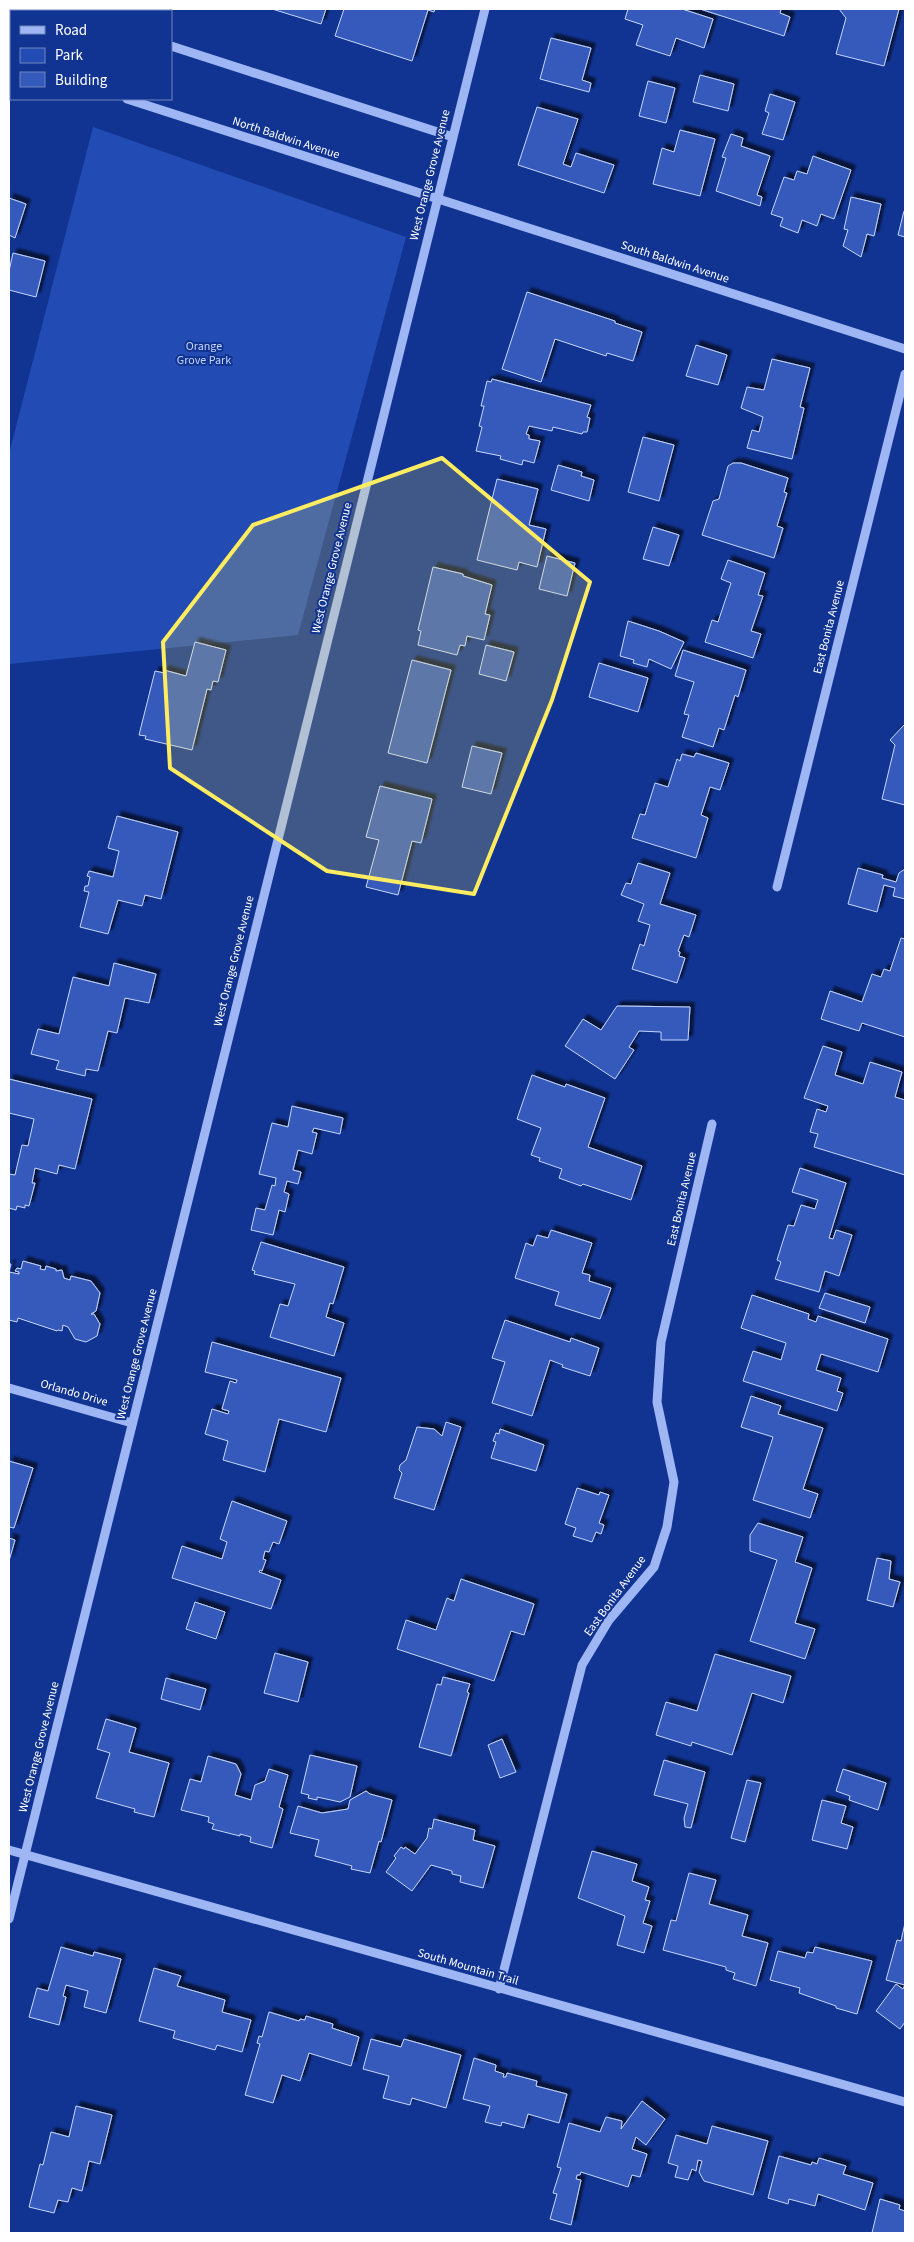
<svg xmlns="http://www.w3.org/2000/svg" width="914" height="2242" font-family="'Source Sans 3',sans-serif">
  <defs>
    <filter id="shadow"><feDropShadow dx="4.5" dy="-4.5" stdDeviation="1" flood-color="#0009"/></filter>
  </defs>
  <rect width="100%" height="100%" fill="#113493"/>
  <path fill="#224cb3" d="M93,127L406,237L298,635L9,664V454Z"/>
  <path fill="#345abb" stroke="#c6d6fd" filter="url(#shadow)" d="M272,9H326L321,24Z
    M344,9H435L434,12L428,10L412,61L335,36Z
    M628,9H682L713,19L704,48L676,38L670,56L636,45L643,25L625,19Z
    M700,9H781L780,13L790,17L784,36Z
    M839,9H899L884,66L836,54L846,18Z
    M551,38L591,48L582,80L591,83L589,92L540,79Z
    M700,75L734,84L728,111L693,102Z
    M648,81L675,88L666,123L639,116Z
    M770,94L795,102L783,140L762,134L769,113L765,111Z
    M537,107L578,119L563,164L571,167L576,153L614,165L604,193L518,165Z
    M680,130L715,139L700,196L653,184L662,148L674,152Z
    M731,134L743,138L741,146L770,156L757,195L762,197L760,206L716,191L726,158L722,157Z
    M813,156L851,170L834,219L821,214L817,226L802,220L798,233L780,226L783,218L771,214L784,177L794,180L797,171L807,174Z
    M851,197L881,204L874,236L867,234L861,257L843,246L848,230L844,229Z
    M9,198L26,204L15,238L9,235Z
    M904,211H905V237L898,235Z
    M13,253L45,261L36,297L9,290V271Z
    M527,292L615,321V323L642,332L633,361L607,353L606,356L555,339L541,382L502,369Z
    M696,345L727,355L718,385L686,376Z
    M772,359L810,368L800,407L804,408L792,459L747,448L752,430L759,432L763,417L741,408L747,387L764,390Z
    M492,379L591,405L587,417L590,418L587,432H583L582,434L553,427L552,431L529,426L526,434L529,435V439L540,441L534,463L523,460L522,465L500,459L501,456L476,451L482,427L479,426L484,406H481L487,381L491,382Z
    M643,437L674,445L659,501L628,492Z
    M733,463H741L788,478L784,492L787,493L777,526L783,528L774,558L702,535L713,501L719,499L728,466Z
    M558,465L582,472L581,476L594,480L589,501L551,490Z
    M497,479L538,489L529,525L546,529L537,567L519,562L517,570L477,560Z
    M653,527L679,535L669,566L643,559Z
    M547,556L575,563L567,596L539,589Z
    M728,560L765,573L758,595L763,596L751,631L761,634L753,658L705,642L712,620L718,622L731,583L721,579Z
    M433,567L463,574V576L492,585L485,614L490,615L484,640L467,636L465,646L460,645L457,655L418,645L421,631L418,630Z
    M628,621L659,631L684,642L671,669L649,659L647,667L633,663L634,660L620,656Z
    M195,642L226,650L218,682L213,681L211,690L207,689L192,750L145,739L146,736L139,735L155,671L164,673V670L186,676Z
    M486,645L514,652L506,681L479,674Z
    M683,650L746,670L738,697L735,695L724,730L719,728L713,747L682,737L689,715L684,714L694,682L675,676Z
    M412,660L451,670L427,763L388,753Z
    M599,663L648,678L638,712L589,697Z
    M904,725L905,726V805L882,799L895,745L890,740Z
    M472,746L502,753L491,794L462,787Z
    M696,753L729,763L720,790L710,787L701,815L708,818L696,858L632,838L640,814L645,815L655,783L668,787L677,759L680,761L682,754L694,757Z
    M380,786L432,799L421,843L412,841L398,895L366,887L379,840L366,837Z
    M117,816L178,832L161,899L145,895L142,906L118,900L108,934L80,927L89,892L84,891L85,886H88L90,877L87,876L89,871L113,877L119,851L108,848Z
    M638,863L670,873L660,904L696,915L689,937L684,935L678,951L680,952L679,956L685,958L677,983L632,969L640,944L644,946L650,925L638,921L644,904L621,895L626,883L631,884Z
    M858,868L883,875L882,878L896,882L899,873L905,869V899L893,896L895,888L884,885L877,912L848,904Z
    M901,938L905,939V1037L862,1023L859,1031L821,1019L830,991L862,1002L872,974L881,977L884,969L890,971Z
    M114,963L156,974L149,1003L125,998L117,1033L108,1031L98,1071L86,1069L85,1076L56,1069L59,1061L31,1054L38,1029L59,1034L73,977L109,986Z
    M617,1006L690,1007L688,1040H661V1032L639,1031L629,1047L634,1050L615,1079L565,1046L583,1019L601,1030Z
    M823,1046L842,1052L835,1075L863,1084L870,1062L902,1072L895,1097L905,1100V1175L814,1147L818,1134L810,1132L817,1109L826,1112L828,1106L804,1098Z
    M532,1075L565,1087L566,1084L605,1098L588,1147L642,1166L631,1200L583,1184L581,1186L559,1178L562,1169L539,1161L540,1158L531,1155L541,1128L517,1119Z
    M9,1079L92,1099L75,1169L59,1165L57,1174L35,1168L32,1183H35L29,1206L25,1205V1208L17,1206L16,1210L9,1208V1174L15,1175L22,1145L28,1146L34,1119L9,1113Z
    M292,1106L343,1118L340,1134L314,1128L312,1132L317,1133L312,1154L298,1150L293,1170L301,1172L298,1184L287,1181L284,1192L289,1194L285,1212L279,1210L273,1235L251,1230L256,1208L265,1210L272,1185L275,1186L276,1178L259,1174L272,1123L288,1127Z
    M800,1168L846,1183L829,1238L833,1239L836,1230L852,1235L839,1276L825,1271L819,1292L775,1279L781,1262L777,1260L788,1225L794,1226L801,1205L815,1209L818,1200L792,1192Z
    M551,1230L592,1243L582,1273L590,1275L589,1281L611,1288L600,1319L555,1305L559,1292L515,1278L526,1243L533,1246L537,1235L548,1238Z
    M261,1242L344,1267L333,1304L330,1303L326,1317L344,1323L334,1356L270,1337L280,1304L288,1306L295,1284L254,1274L255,1271L252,1270Z
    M23,1261L41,1266L40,1269L45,1270L46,1266L56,1269V1271L62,1270L64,1278L70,1280L71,1276L91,1281L100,1293L96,1311L91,1314H94L100,1324L97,1336L86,1342L75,1339L68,1327L63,1325L62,1331L58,1330L57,1331L18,1318L17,1322L9,1320V1264H11L9,1272L19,1274V1272L15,1271L17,1268L21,1269Z
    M825,1293L870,1307L865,1323L819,1308Z
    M752,1295L809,1314L808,1319L816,1322L818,1316L888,1339L878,1372L821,1354L816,1370L841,1378L837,1391L843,1393L837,1411L743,1381L753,1351L781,1360L786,1343L741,1328Z
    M505,1320L570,1342L571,1338L599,1348L590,1376L562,1367L563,1365L550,1360L532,1416L492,1403L505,1362L492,1358Z
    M212,1342L341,1378L326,1432L279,1419L265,1472L223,1460L228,1441L205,1434L212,1409L228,1414L229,1411L222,1409L230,1381L236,1383L237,1380L205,1372Z
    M751,1396L781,1406L778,1414L823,1428L803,1489L818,1494L810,1518L753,1500L773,1437L741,1427Z
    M446,1422L461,1427L434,1510L394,1498L402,1473L399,1470L400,1465L406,1460L417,1427L434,1429L442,1436Z
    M500,1429L544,1445L536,1471L491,1458L496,1442L493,1441L496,1433L499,1434Z
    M9,1461L33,1468L14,1528L9,1527Z
    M577,1488L599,1495L600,1492L609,1495L599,1523L604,1525L601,1534L596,1532L592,1542L573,1536L576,1528L565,1524Z
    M232,1501L287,1521L279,1544L273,1542L269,1552L265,1551L263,1559L266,1560L262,1571L260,1570L259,1572L281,1580L271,1609L172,1578L182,1546L222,1559L227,1542L220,1539Z
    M758,1523L803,1537L795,1562L812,1568L795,1623L815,1629L805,1659L750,1641L777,1560L750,1551V1535Z
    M9,1538L15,1540L9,1561Z
    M877,1558L891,1561L889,1579L900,1582L893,1607L867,1600Z
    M461,1579L534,1604L524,1635L511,1631L494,1681L397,1649L406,1620L436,1630L447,1598L454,1601Z
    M195,1602L225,1612L216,1639L186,1629Z
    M275,1653L308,1662L298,1702L264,1693Z
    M715,1654L791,1676L783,1703L752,1693L732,1755L692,1742L691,1746L656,1735L666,1702L697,1711Z
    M443,1677L470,1684L467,1692L469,1693L451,1756L419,1747L437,1684L441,1685Z
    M166,1678L206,1689L200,1710L161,1699Z
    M106,1719L136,1728L129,1752L169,1763L154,1817L134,1812L135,1809L96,1798L110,1753L97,1749Z
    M502,1739L516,1772L500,1778L488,1745Z
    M310,1755L357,1766L350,1797L340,1802L317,1797V1800L308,1798L309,1795L301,1793Z
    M208,1756L236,1764L241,1774L235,1795L251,1800L255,1785L265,1781L269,1769L288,1775L279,1807L283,1809L272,1848L250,1842L251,1837L240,1834V1836L212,1829L214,1824L208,1822L209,1817L181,1810L190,1779L201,1782Z
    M664,1760L705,1772L691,1828L685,1827L684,1818L688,1804L654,1795Z
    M843,1769L886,1783L878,1810L849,1800L850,1796L836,1791Z
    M747,1780L761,1783L745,1842L731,1838Z
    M366,1791L370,1794L392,1800L381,1842L379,1841L370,1873L351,1869L352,1866L315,1856L319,1840L290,1833L298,1806L322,1813L348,1809L350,1800Z
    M822,1800L846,1806L841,1823L853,1827L847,1849L812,1840Z
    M434,1819L475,1830L473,1840L495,1846L483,1888L460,1882L461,1876L452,1874V1871L431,1865L412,1891L386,1872L396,1858L394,1856L401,1847L404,1849L405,1847L415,1854L427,1838L429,1828L432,1829Z
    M592,1851L637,1864L632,1881L649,1887L645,1900L650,1901L643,1923L652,1926L644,1953L617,1945L625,1916L578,1898Z
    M689,1873L716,1880L709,1904L748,1915L742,1936L768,1943L756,1986L733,1979L735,1973L726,1970V1967L663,1950L671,1920L676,1921Z
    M905,1923V2022L900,2029L876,2011L896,1984L903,1989L905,1985L886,1980L897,1940L901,1941Z
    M61,1947L93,1956L94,1952L121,1959L106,2013L84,2007L88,1991L66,1985L63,1996L66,1997L59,2025L29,2017L37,1988L48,1991Z
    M815,1947L872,1961L857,2014L836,2008V2006L799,1993L800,1988L770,1980L778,1951L805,1958L807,1952L813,1953Z
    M154,1968L181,1976L177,1986L225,2000L222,2012L251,2020L242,2052L217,2045L215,2050L173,2038L175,2031L139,2021Z
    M269,2012L299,2021L300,2019L305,2020L306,2016L333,2024L332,2028L359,2037L351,2066L309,2053L300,2081L282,2075L273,2103L245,2095L260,2044L257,2043L259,2036L262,2037Z
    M371,2039L401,2047L404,2039L461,2055L446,2108L412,2098L410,2105L383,2098L389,2076L363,2069Z
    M474,2058L496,2065L495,2071L504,2074L503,2077H506L507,2073L537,2081L536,2086L567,2094L559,2123L528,2114L524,2128L502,2122L501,2126L485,2122L490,2106L463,2099Z
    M642,2101L665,2119L646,2145L636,2137L632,2149L647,2154L640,2177L632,2175L628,2187L581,2172L580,2175H577L576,2179L581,2180L571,2225L550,2219L557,2194L553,2193L561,2168L557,2167L569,2123L600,2132L606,2117L622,2121L621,2129Z
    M76,2106L112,2115L100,2164L89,2161L82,2191L72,2188L68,2202L58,2200L54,2213L29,2207L40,2164L43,2165L51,2132L69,2137Z
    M712,2126L768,2141L753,2195L704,2181L699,2172L702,2161L698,2160L696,2171L692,2169L688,2180L675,2177L678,2166L668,2163L676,2135L707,2144Z
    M779,2156L811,2165L812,2162L817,2164L819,2158L846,2166L843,2174L873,2183L865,2210L818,2194L815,2206L789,2199L788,2204L768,2198Z
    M880,2199L900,2205L899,2209L905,2211V2233H872Z"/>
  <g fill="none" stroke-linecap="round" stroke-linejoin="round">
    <path stroke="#9eb6f3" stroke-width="9" d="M54,9L62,11
      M171,46L453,137
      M9,60L11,61
      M127,99C386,184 646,265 905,349
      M777,887L905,374
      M9,1388L132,1423
      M9,1850L905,2102
      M9,1919L485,9
      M499,1989L582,1665L609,1620L654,1567L667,1527L674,1482L657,1402L661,1342L712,1124"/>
  </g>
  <path fill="#ffec60" fill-opacity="0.2" stroke="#ffec60" stroke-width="4" stroke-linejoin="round" d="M442,458L590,582L552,700L474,894L327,871L170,768L163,642L253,525Z"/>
  <g text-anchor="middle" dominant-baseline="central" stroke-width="4" stroke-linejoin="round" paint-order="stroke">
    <g font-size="12" fill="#fff" stroke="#113493">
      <text transform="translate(286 138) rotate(18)">North Baldwin Avenue</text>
      <text transform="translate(430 175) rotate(-76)">West Orange Grove Avenue</text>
      <text transform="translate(675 262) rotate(18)">South Baldwin Avenue</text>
      <text transform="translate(332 568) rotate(-76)">West Orange Grove Avenue</text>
      <text transform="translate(829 627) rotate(-76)">East Bonita Avenue</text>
      <text transform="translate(234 961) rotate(-76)">West Orange Grove Avenue</text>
      <text transform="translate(682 1199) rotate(-77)">East Bonita Avenue</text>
      <text transform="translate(137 1354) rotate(-76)">West Orange Grove Avenue</text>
      <text transform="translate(74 1393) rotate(16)">Orlando Drive</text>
      <text transform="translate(615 1596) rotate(-54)">East Bonita Avenue</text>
      <text transform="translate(39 1747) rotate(-76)">West Orange Grove Avenue</text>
      <text transform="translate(468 1967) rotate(16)">South Mountain Trail</text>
    </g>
    <g font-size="12" fill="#c6d6fd" stroke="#113493">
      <text x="204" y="346">Orange<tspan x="204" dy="14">Grove Park</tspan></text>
    </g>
  </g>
  <rect width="914" height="2242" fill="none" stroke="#ffffff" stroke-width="20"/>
  <rect x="10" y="10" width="162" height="90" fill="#113493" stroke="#7085be"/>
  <rect x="20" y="26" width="25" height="8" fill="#9eb6f3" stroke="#7085be"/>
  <text x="55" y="35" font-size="15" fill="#ffffff">Road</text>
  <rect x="20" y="48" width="25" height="15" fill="#224cb3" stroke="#7085be"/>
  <text x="55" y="60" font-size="15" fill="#ffffff">Park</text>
  <rect x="20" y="72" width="25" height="15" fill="#345abb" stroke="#7085be"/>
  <text x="55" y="85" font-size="15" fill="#ffffff">Building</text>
</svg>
